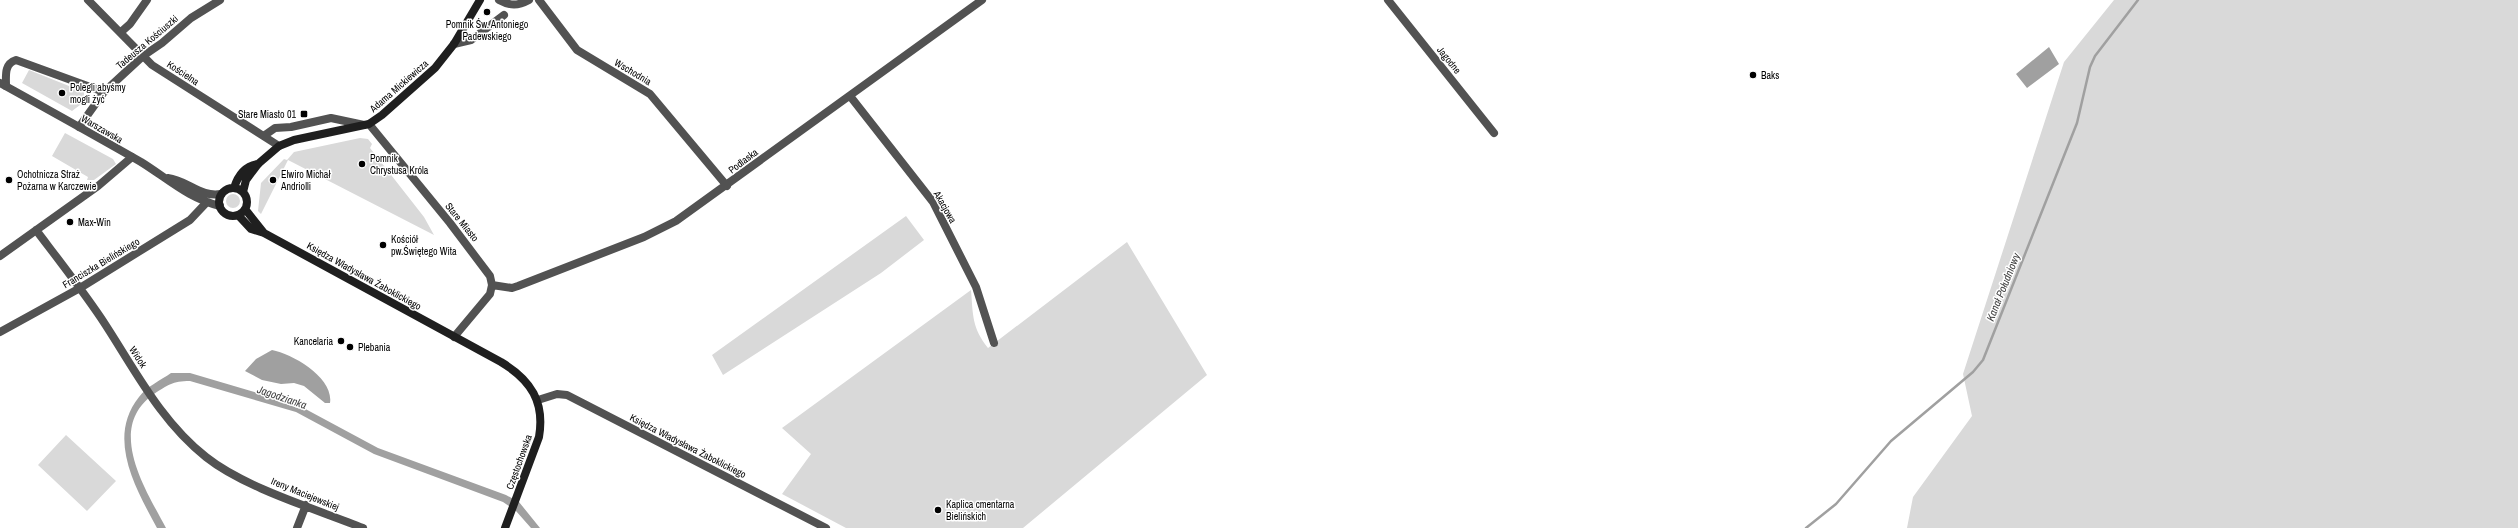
<svg xmlns="http://www.w3.org/2000/svg" width="2518" height="528" font-family="'Archivo Narrow',sans-serif">
  <rect width="100%" height="100%" fill="#fff"/>
  <path fill="#d9d9d9" d="M2114,0H2518V528H1907L1913,497L1972,416L1963,374L2064,62Z
    M29,70L84,92V102L72,111L22,83Z
    M65,133L113,159L116,164L94,180H87L88,177L52,156Z
    M360,138L368,139L372,144L370,148L424,217L434,235L288,160L261,214L258,211L261,183L284,159L287,160L294,152Z
    M226 201a7 7 0 1 1 14 0a7 7 0 1 1-14 0Z
    M906,216L924,240L881,273L723,375L712,355Z
    M1127,242L1207,375L1023,528H846L782,494L811,454L782,428L971,290C973,315 972,328 988,348Z
    M66,435L116,481L87,511L38,465Z"/>
  <path fill="#a0a0a0" d="M2049,47L2059,64L2027,88L2016,74Z
    M272,350C293,354 334,378 330,403H325L304,386L294,383L281,384L262,380L245,371L256,359Z
    M171,373H190L298,405L378,448L506,495L519,502L540,528H531L516,511L503,502L374,454L296,412L190,381C172,381 168,385 154,394C105,428 146,490 166,528H157C136,489 106,438 139,397C146,387 161,380 171,373Z"/>
  <g fill="none" stroke-linecap="round" stroke-linejoin="round">
    <path stroke="#a0a0a0" stroke-width="2.5" d="M1806,528L1836,504L1891,441L1973,372L1983,360L2077,123L2090,67L2095,56L2138,0"/>
    <path stroke="#525252" stroke-width="8" d="M88,0L152,65L279,146
      M499,0C510,6 518,6 529,0
      M539,0L577,50L650,94L727,186
      M1388,0L1494,133
      M121,32L130,24L147,0
      M454,44L471,40L504,15
      M6,86C6,75 4,64 16,60L104,92
      M850,96L933,202L976,287L994,343
      M369,124L450,223L490,276L492,285L490,294L454,337
      M79,127L104,92L143,56L162,43L191,18L220,0
      M265,135L275,128L291,127L331,118L364,125
      M36,230C58,259 80,287 101,318C133,366 159,420 206,457C245,488 316,509 363,528
      M0,256L98,186L132,157
      M492,285L512,288L518,286L644,237L676,221L982,0
      M0,332L80,288L190,220L206,203
      M297,528L306,505"/>
    <path stroke="#525252" stroke-width="8" d="M0,83C47,109 94,135 141,162C167,178 189,199 220,206
      M168,178C187,180 201,198 221,194
      M538,400L557,394L567,395L826,528"/>
    <path stroke="#1f1f1f" stroke-width="8" d="M219 202a14 14 0 1 1 28 0a14 14 0 1 1-28 0Z
      M234,188C238,175 245,166 258,164
      M243,192L246,180L258,164L279,146L294,140L369,124L382,115L435,68L454,44L480,0
      M245,209L264,233
      M238,215L251,229L264,233L501,362C531,380 545,402 539,437L505,528"/>
  </g>
  <g fill="#000" stroke="#fff" stroke-width="1.5">
    <circle cx="487" cy="12" r="4"/>
    <circle cx="1753" cy="75" r="4"/>
    <circle cx="62" cy="93" r="4"/>
    <rect x="300" y="110" width="8" height="8" rx="2"/>
    <circle cx="362" cy="164" r="4"/>
    <circle cx="9" cy="180" r="4"/>
    <circle cx="273" cy="180" r="4"/>
    <circle cx="70" cy="222" r="4"/>
    <circle cx="383" cy="245" r="4"/>
    <circle cx="341" cy="341" r="4"/>
    <circle cx="350" cy="347" r="4"/>
    <circle cx="938" cy="510" r="4"/>
  </g>
  <g text-anchor="middle" dominant-baseline="central" stroke-width="3" stroke-linejoin="round" paint-order="stroke">
    <g font-size="10" fill="#000" stroke="#fff" text-anchor="start">
      <text x="487" y="24" text-anchor="middle">Pomnik Św. Antoniego<tspan x="487" dy="12">Padewskiego</tspan></text>
      <text x="1761" y="75">Baks</text>
      <text x="70" y="87">Polegli abyśmy<tspan x="70" dy="12">mogli żyć</tspan></text>
      <text x="296" y="114" text-anchor="end">Stare Miasto 01</text>
      <text x="370" y="158">Pomnik<tspan x="370" dy="12">Chrystusa Króla</tspan></text>
      <text x="17" y="174">Ochotnicza Straż<tspan x="17" dy="12">Pożarna w Karczewie</tspan></text>
      <text x="281" y="174">Elwiro Michał<tspan x="281" dy="12">Andriolli</tspan></text>
      <text x="78" y="222">Max-Win</text>
      <text x="391" y="239">Kościół<tspan x="391" dy="12">pw.Świętego Wita</tspan></text>
      <text x="333" y="341" text-anchor="end">Kancelaria</text>
      <text x="358" y="347">Plebania</text>
      <text x="946" y="504">Kaplica cmentarna<tspan x="946" dy="12">Bielińskich</tspan></text>
    </g>
    <g font-size="10" fill="#000" stroke="#fff">
      <text transform="translate(147 42) rotate(-40)">Tadeusza Kościuszki</text>
      <text transform="translate(1449 60) rotate(51)">Jagodne</text>
      <text transform="translate(633 72) rotate(31)">Wschodnia</text>
      <text transform="translate(183 73) rotate(33)">Kościelna</text>
      <text transform="translate(399 86) rotate(-41)">Adama Mickiewicza</text>
      <text transform="translate(102 129) rotate(30)">Warszawska</text>
      <text transform="translate(743 161) rotate(-37)">Podlaska</text>
      <text transform="translate(945 207) rotate(60)">Akacjowa</text>
      <text transform="translate(462 222) rotate(51)">Stare Miasto</text>
      <text transform="translate(101 263) rotate(-31)">Franciszka Bielińskiego</text>
      <text transform="translate(364 276) rotate(29)">Księdza Władysława Żaboklickiego</text>
      <text transform="translate(138 357) rotate(57)">Widok</text>
      <text transform="translate(688 446) rotate(27)">Księdza Władysława Żaboklickiego</text>
      <text transform="translate(519 462) rotate(-70)">Częstochowska</text>
      <text transform="translate(305 494) rotate(22)">Ireny Maciejewskiej</text>
    </g>
    <g font-size="11" font-style="italic" fill="#414141" stroke="#fff">
      <text transform="translate(2003 287) rotate(-68)">Kanał Południowy</text>
      <text transform="translate(282 397) rotate(19)">Jagodzianka</text>
    </g>
  </g>
</svg>
